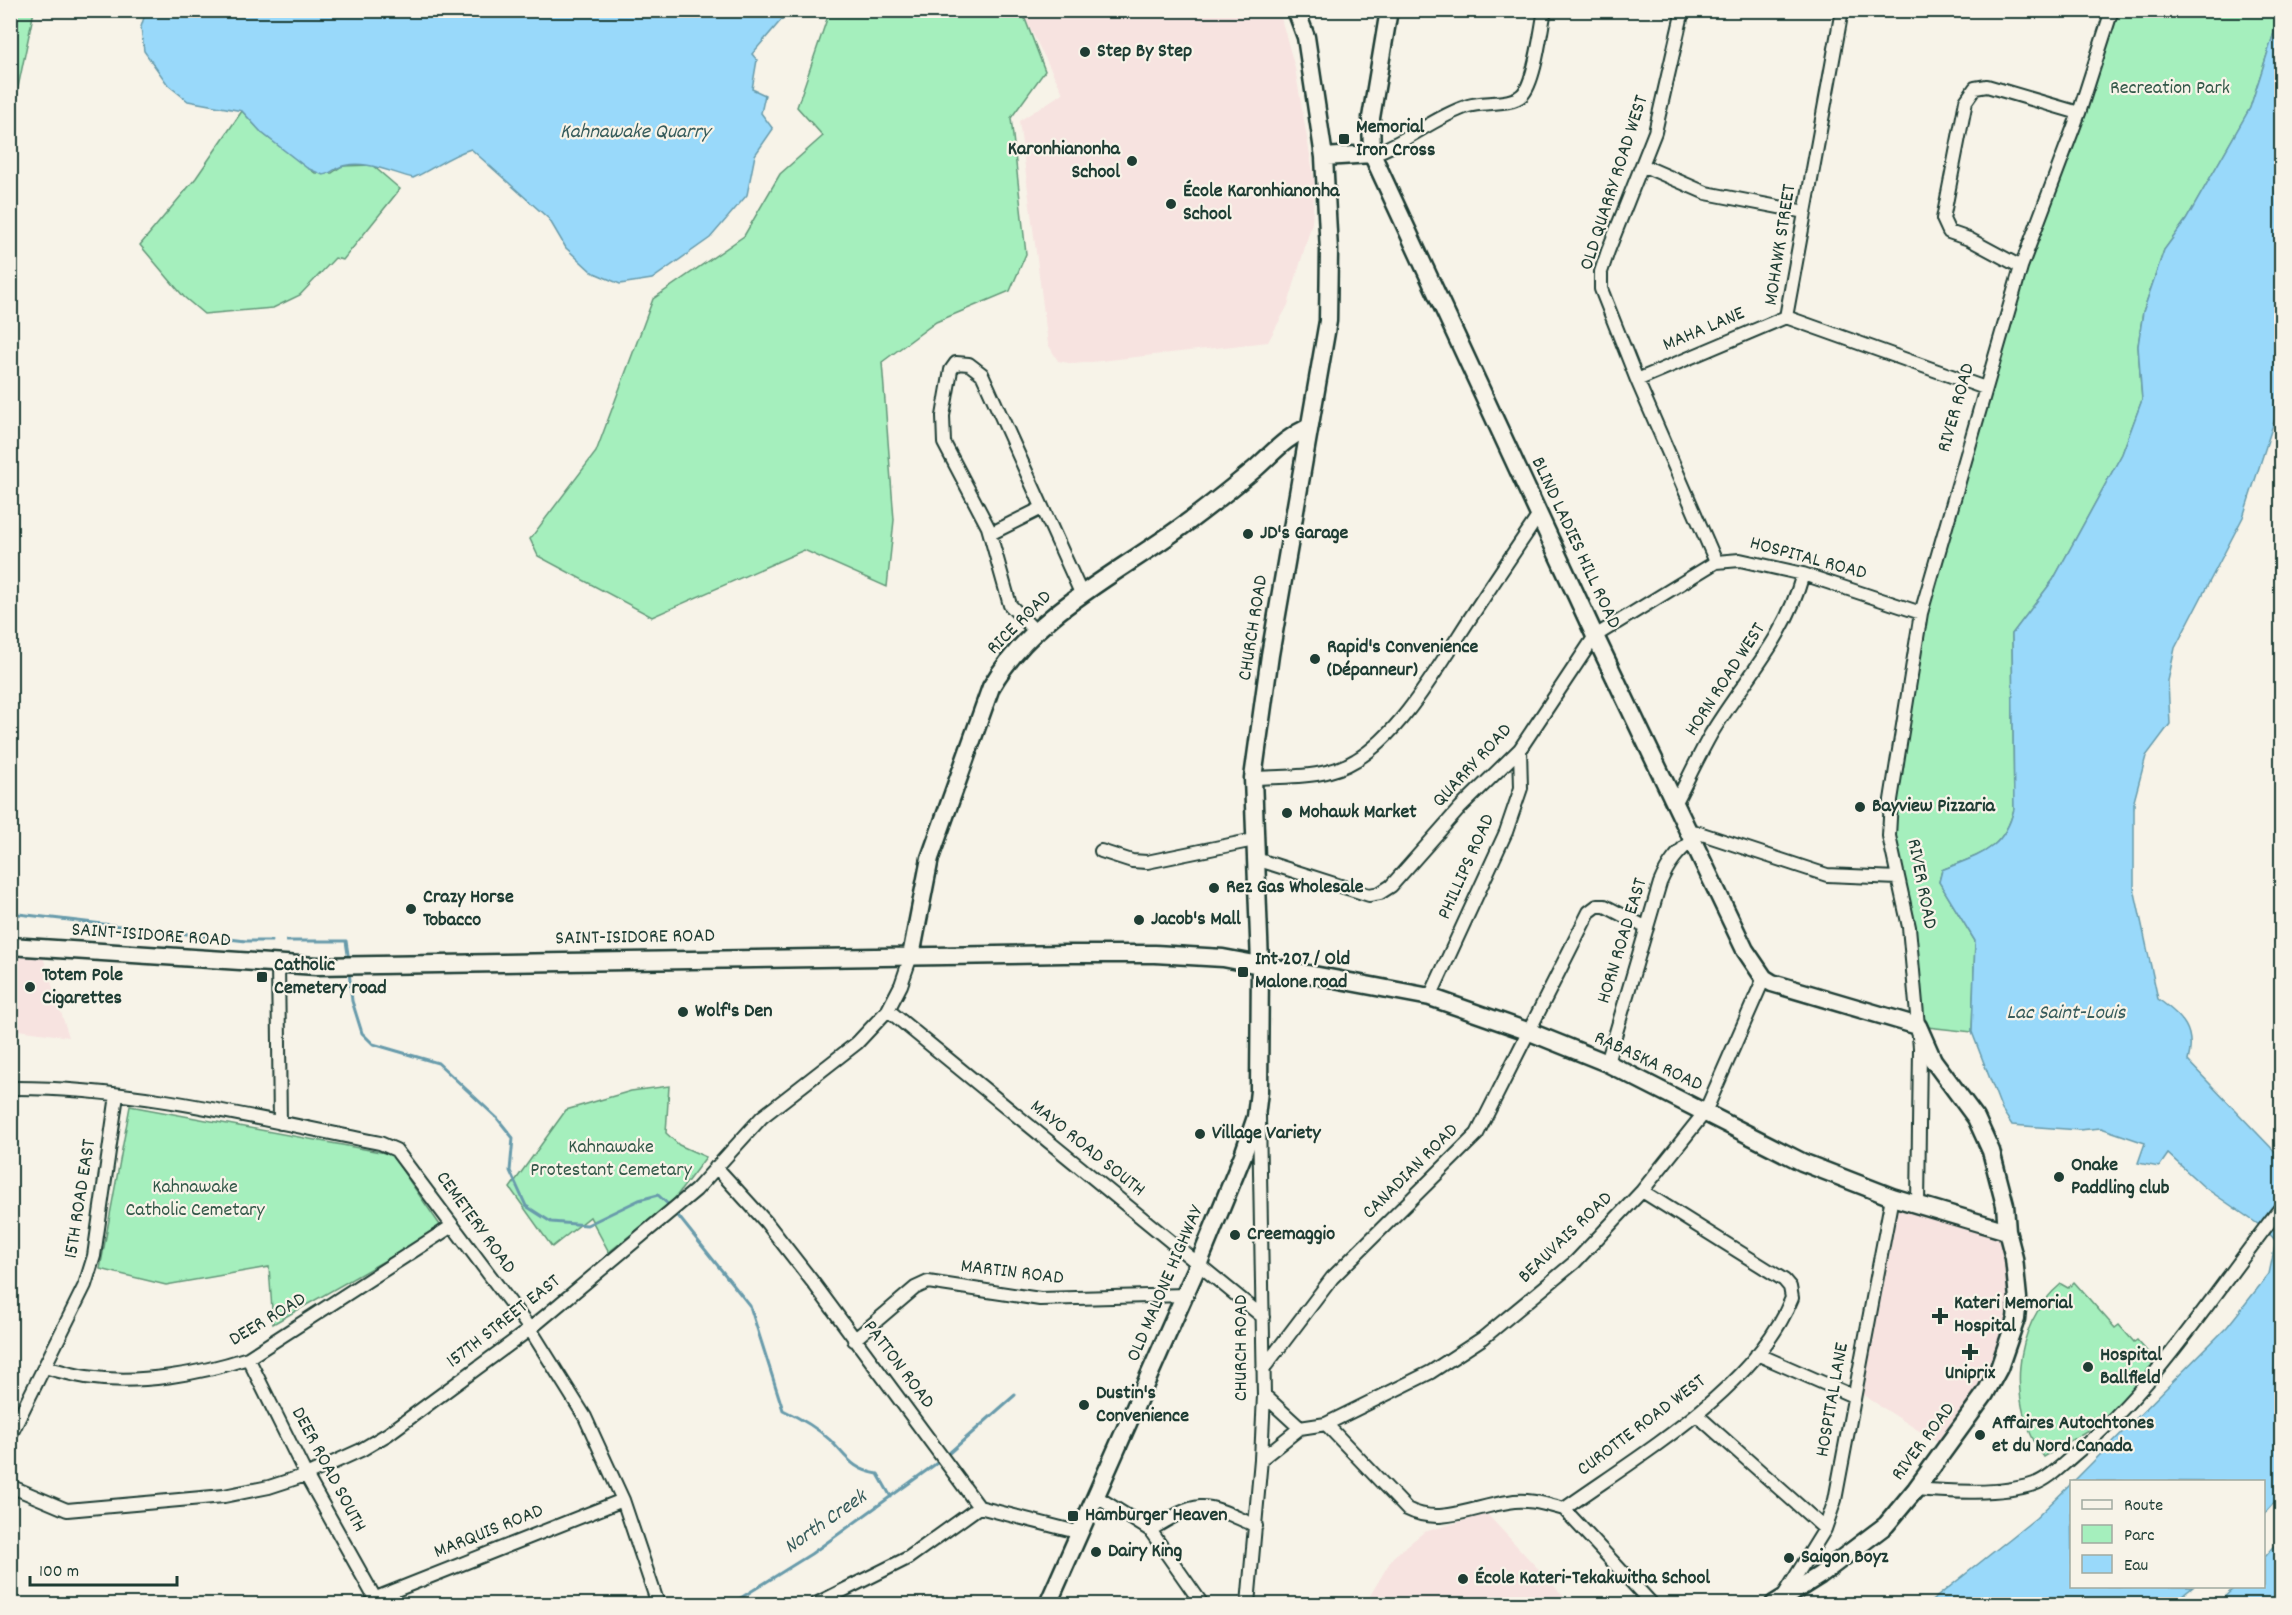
<svg xmlns="http://www.w3.org/2000/svg" width="2292" height="1615" font-family="Dekko,sans-serif">
  <rect width="100%" height="100%" fill="#f7f3e8"/>
  <filter id="ink" filterUnits="userSpaceOnUse"><feTurbulence type="fractalNoise" baseFrequency=".0167" numOctaves="2"/><feDisplacementMap in="SourceGraphic" scale="12" xChannelSelector="R" yChannelSelector="G"/><feConvolveMatrix kernelMatrix="1 2 1 2 8 2 1 2 1" color-interpolation-filters="sRGB"/></filter>
  <g filter="url(#ink)">
    <path fill="#f7e3e0" d="M1021,11H1279L1295,68L1315,184L1312,223L1288,305L1268,342L1074,364L1058,361L1048,344L1019,121L1063,93Z
      M11,953L43,957L69,1037L11,1029Z
      M1892,1196L2006,1222L2011,1302L2009,1330L1984,1385L1941,1445L1857,1391Z
      M1487,1514L1571,1604H1365L1393,1557L1424,1532Z"/>
    <path fill="#a5efbd" stroke="#629678" stroke-width="1.5" d="M11,10L34,11L16,97L11,109Z
      M830,10L1022,11L1045,71L1011,118L1026,254L1010,291L936,322L882,362L894,520L887,587L804,550L652,617L538,556L530,539L596,452L653,299L744,236L780,174L823,136L797,107Z
      M2112,11H2281L2250,108L2186,220L2164,250L2143,312L2138,346L2142,400L2122,454L2053,580L2012,634L2014,809C2004,851 1978,855 1942,870L1939,882L1975,941L1972,1032L1918,1026L1889,836L1921,613L1985,388Z
      M242,111L262,133L315,173H332L342,166L372,165L400,189L343,260L335,258L300,295L273,308L204,314L184,297L140,245L196,178Z
      M669,1086L666,1133L679,1145L706,1157L672,1202L609,1252L590,1217L552,1247L510,1188L566,1110L631,1091Z
      M130,1106L391,1154L442,1228L273,1324L269,1267L166,1285L100,1269Z
      M2074,1282L2115,1328L2119,1325L2134,1342L2137,1340L2152,1357L2155,1370L2101,1422L2044,1457C2007,1407 2011,1325 2061,1284L2068,1288Z"/>
    <path fill="#99d9fa" stroke="#689bab" stroke-width="1.5" d="M146,11V10L789,11L752,54L757,60L752,89L765,95L761,113L773,129L755,155L747,195L710,238L652,279L620,284L592,272L566,248L549,219L471,149C450,155 433,169 413,178C392,173 363,158 340,167C334,169 330,174 323,175L307,168L262,133L242,111L188,101L168,85L144,51L141,27Z
      M2281,11V400L2243,517L2175,648L2168,681L2170,724L2146,756L2134,801V888L2158,999C2183,1017 2196,1030 2188,1061L2281,1158V1495L2264,1514V1482L2074,1481L2227,1327L2269,1274L2276,1241L2265,1229L2204,1187L2168,1154L2159,1167L2138,1163L2145,1143L2101,1128L2079,1130L2012,1125L2002,1110L1972,1032L1975,941L1939,882L1942,870C1978,855 2004,851 2014,809L2012,634L2053,580L2122,454L2142,400L2138,346L2143,312L2164,250L2186,220L2250,108Z
      M2071,1484L2072,1586L2193,1587L2172,1604H1928L2036,1518Z
      M2281,1539V1604H2217L2235,1587L2264,1586V1558Z"/>
    <g fill="none" stroke-linecap="round" stroke-linejoin="round">
      <path stroke="#689bab" stroke-width="3" d="M10,913L246,941H272
        M287,941H346L349,961
        M349,971L352,1001L362,1033L373,1044L438,1063L497,1118L513,1138L510,1171L526,1206L551,1222L587,1225L639,1200L658,1195L671,1207
        M675,1212L750,1306L783,1410C800,1418 816,1427 830,1440C847,1457 852,1470 878,1474L891,1497
        M948,1454L1015,1395
        M731,1604L811,1554L937,1463"/>
      <g stroke="#1f3d34" stroke-width="16">
        <path id="street" d="M1683,10L1655,132L1608,251L1601,272V289L1637,380L1716,562
          M1842,10L1786,317L1985,388
          M1372,154C1406,143 1434,117 1468,106C1483,101 1510,106 1522,95C1535,83 1541,29 1545,10
          M1644,166L1706,193L1805,212
          M2021,267L1969,239L1949,232L1943,219L1966,101L1975,88L1987,86L2079,113
          M1637,380L1786,317
          M990,534L1042,508
          M1036,632L1010,605L988,527L944,443L943,416L951,370L956,363L969,364L982,374L1081,593
          M1253,778C1288,776 1326,779 1356,760C1398,735 1432,677 1458,637C1484,596 1512,555 1539,515
          M1675,804C1687,781 1698,757 1711,734C1746,676 1784,642 1803,574
          M1687,829L1827,875L1898,878
          M1101,851L1132,861L1147,862L1254,840
          M1256,859L1369,895L1380,893L1391,886L1460,808L1520,749L1595,636L1716,562L1740,560L1803,574L1921,613
          M278,964L280,1123
          M1430,997L1506,832L1521,788L1520,749
          M888,1010L1263,1317
          M1607,1063L1660,883C1668,864 1677,853 1692,840
          M10,1088C135,1087 259,1119 380,1143L396,1150L530,1329L585,1417L623,1500L658,1604
          M716,1167L766,1222L812,1281L979,1507L1081,1533
          M1918,1205L1920,1048L1909,927L1889,836L1891,800L1921,613L2021,267L2079,113L2112,10
          M854,1340L915,1288L928,1282L1040,1299L1185,1295
          M1757,1354L1853,1396
          M248,1358L306,1475L376,1600
          M45,1367C59,1371 73,1375 86,1377C139,1385 199,1374 248,1358L452,1226
          M1263,1369L1332,1278L1477,1134L1589,912L1597,906H1605L1647,928
          M1264,1395L1300,1428L1326,1424L1431,1372L1483,1338L1575,1262L1642,1191L1705,1112L1764,978
          M1697,1415L1825,1529
          M1326,1424L1407,1509C1440,1526 1473,1507 1508,1502C1527,1498 1545,1504 1564,1509
          M10,1436L85,1285L94,1256L117,1095
          M1261,1459L1300,1428
          M10,1486L67,1510L224,1496L269,1487L306,1475L361,1450L388,1434L530,1329L696,1190L762,1117L857,1043L888,1010L901,985L911,956
          M1916,1489C1951,1492 2000,1495 2034,1484C2049,1479 2063,1464 2075,1454C2158,1385 2215,1291 2282,1206
          M1097,1497L1150,1530L1202,1604
          M1564,1509C1640,1455 1756,1388 1792,1298L1790,1287L1784,1280L1642,1191
          M1564,1509L1652,1604
          M1150,1530C1202,1499 1201,1501 1256,1526
          M1783,1597L1825,1529L1835,1500L1892,1197
          M370,1604L381,1596L623,1500
          M816,1604L908,1558L979,1507
          M1248,1604L1261,1459L1264,1395L1259,1116"/>
      </g>
      <g stroke="#1f3d34" stroke-width="21">
        <path id="secondary" d="M1389,10L1371,118L1372,154L1595,636L1745,950L1764,978L1772,983L1918,1026L1933,1060L1976,1118L1991,1151L2005,1205L2007,1231L2014,1258L2018,1298L2016,1319L1999,1368L1985,1394L1916,1489L1886,1525L1820,1575L1774,1604
          M1324,157L1372,154
          M10,946L316,966L1064,954H1155L1223,958L1430,997L1530,1032L1607,1063L1802,1162L1892,1197L2007,1231
          M911,956L930,858L991,687C1034,613 1114,576 1181,527C1206,509 1232,488 1256,468C1275,451 1285,438 1309,427
          M1048,1604L1198,1265L1243,1155L1256,1117L1259,1091L1260,964L1253,778L1270,655L1328,321L1329,251L1324,157L1306,37L1296,10"/>
      </g>
      <use href="#street" stroke="#f7f3e8" stroke-width="12"/>
      <use href="#secondary" stroke="#f7f3e8" stroke-width="16"/>
    </g>
  </g>
  <g fill="#1f3d34" stroke="#f7f3e8" stroke-width="2">
    <circle cx="1085" cy="52" r="6"/>
    <rect x="1338" y="133" width="12" height="12" rx="3"/>
    <circle cx="1132" cy="161" r="6"/>
    <circle cx="1171" cy="204" r="6"/>
    <circle cx="1248" cy="534" r="6"/>
    <circle cx="1315" cy="659" r="6"/>
    <circle cx="1860" cy="807" r="6"/>
    <circle cx="1287" cy="813" r="6"/>
    <circle cx="1214" cy="888" r="6"/>
    <circle cx="411" cy="909" r="6"/>
    <circle cx="1139" cy="920" r="6"/>
    <rect x="1237" y="966" width="12" height="12" rx="3"/>
    <rect x="256" y="971" width="12" height="12" rx="3"/>
    <circle cx="30" cy="987" r="6"/>
    <circle cx="683" cy="1012" r="6"/>
    <circle cx="1200" cy="1134" r="6"/>
    <circle cx="2059" cy="1177" r="6"/>
    <circle cx="1235" cy="1235" r="6"/>
    <path d="M1937 1307h6v6h6v6h-6v6h-6v-6h-6v-6h6z"/>
    <path d="M1967 1343h6v6h6v6h-6v6h-6v-6h-6v-6h6z"/>
    <circle cx="2088" cy="1367" r="6"/>
    <circle cx="1084" cy="1405" r="6"/>
    <circle cx="1980" cy="1435" r="6"/>
    <rect x="1067" y="1510" width="12" height="12" rx="3"/>
    <circle cx="1096" cy="1552" r="6"/>
    <circle cx="1789" cy="1558" r="6"/>
    <circle cx="1463" cy="1579" r="6"/>
  </g>
  <g text-anchor="middle" dominant-baseline="central" stroke-width="4.5" stroke-linejoin="round" paint-order="stroke">
    <g font-size="20" font-weight="bold" fill="#1f3d34" stroke="#f7f3e8" text-anchor="start">
      <text x="1097" y="52">Step By Step</text>
      <text x="1356" y="128">Memorial<tspan x="1356" dy="23">Iron Cross</tspan></text>
      <text x="1120" y="150" text-anchor="end">Karonhianonha<tspan x="1120" dy="23">School</tspan></text>
      <text x="1183" y="192">École Karonhianonha<tspan x="1183" dy="23">School</tspan></text>
      <text x="1260" y="534">JD's Garage</text>
      <text x="1327" y="648">Rapid's Convenience<tspan x="1327" dy="23">(Dépanneur)</tspan></text>
      <text x="1872" y="807">Bayview Pizzaria</text>
      <text x="1299" y="813">Mohawk Market</text>
      <text x="1226" y="888">Rez Gas Wholesale</text>
      <text x="423" y="898">Crazy Horse<tspan x="423" dy="23">Tobacco</tspan></text>
      <text x="1151" y="920">Jacob's Mall</text>
      <text x="1255" y="960">Int 207 / Old<tspan x="1255" dy="23">Malone road</tspan></text>
      <text x="274" y="966">Catholic<tspan x="274" dy="23">Cemetery road</tspan></text>
      <text x="42" y="976">Totem Pole<tspan x="42" dy="23">Cigarettes</tspan></text>
      <text x="695" y="1012">Wolf's Den</text>
      <text x="1212" y="1134">Village Variety</text>
      <text x="2071" y="1166">Onake<tspan x="2071" dy="23">Paddling club</tspan></text>
      <text x="1247" y="1235">Creemaggio</text>
      <text x="1954" y="1304">Kateri Memorial<tspan x="1954" dy="23">Hospital</tspan></text>
      <text x="2100" y="1356">Hospital<tspan x="2100" dy="23">Ballfield</tspan></text>
      <text x="1970" y="1374" text-anchor="middle">Uniprix</text>
      <text x="1096" y="1394">Dustin's<tspan x="1096" dy="23">Convenience</tspan></text>
      <text x="1992" y="1424">Affaires Autochtones<tspan x="1992" dy="23">et du Nord Canada</tspan></text>
      <text x="1085" y="1516">Hamburger Heaven</text>
      <text x="1108" y="1552">Dairy King</text>
      <text x="1801" y="1558">Saigon Boyz</text>
      <text x="1475" y="1579">École Kateri-Tekakwitha School</text>
    </g>
    <g font-size="20" fill="#335849" stroke="#f7f3e8">
      <text x="2170" y="89">Recreation Park</text>
      <text x="611" y="1148">Kahnawake<tspan x="611" dy="23">Protestant Cemetary</tspan></text>
      <text x="195" y="1188">Kahnawake<tspan x="195" dy="23">Catholic Cemetary</tspan></text>
    </g>
    <g font-size="20" fill="#1f3d34" stroke="#f7f3e8">
      <text transform="translate(1615 183) rotate(-72)">OLD QUARRY ROAD WEST</text>
      <text transform="translate(1781 245) rotate(-81)">MOHAWK STREET</text>
      <text transform="translate(1704 330) rotate(-23)">MAHA LANE</text>
      <text transform="translate(1957 408) rotate(-74)">RIVER ROAD</text>
      <text transform="translate(1575 543) rotate(65)">BLIND LADIES HILL ROAD</text>
      <text transform="translate(1808 559) rotate(15)">HOSPITAL ROAD</text>
      <text transform="translate(1020 623) rotate(-45)">RICE ROAD</text>
      <text transform="translate(1254 628) rotate(-81)">CHURCH ROAD</text>
      <text transform="translate(1726 680) rotate(-57)">HORN ROAD WEST</text>
      <text transform="translate(1473 766) rotate(-47)">QUARRY ROAD</text>
      <text transform="translate(1467 867) rotate(-66)">PHILLIPS ROAD</text>
      <text transform="translate(1921 884) rotate(79)">RIVER ROAD</text>
      <text transform="translate(151 936) rotate(4)">SAINT-ISIDORE ROAD</text>
      <text transform="translate(635 938) rotate(-1)">SAINT-ISIDORE ROAD</text>
      <text transform="translate(1623 941) rotate(-73)">HORN ROAD EAST</text>
      <text transform="translate(1648 1062) rotate(25)">RABASKA ROAD</text>
      <text transform="translate(1087 1149) rotate(39)">MAYO ROAD SOUTH</text>
      <text transform="translate(1411 1172) rotate(-45)">CANADIAN ROAD</text>
      <text transform="translate(81 1199) rotate(-81)">15TH ROAD EAST</text>
      <text transform="translate(475 1223) rotate(54)">CEMETERY ROAD</text>
      <text transform="translate(1566 1238) rotate(-44)">BEAUVAIS ROAD</text>
      <text transform="translate(1012 1273) rotate(7)">MARTIN ROAD</text>
      <text transform="translate(1166 1284) rotate(-67)">OLD MALONE HIGHWAY</text>
      <text transform="translate(268 1320) rotate(-31)">DEER ROAD</text>
      <text transform="translate(504 1322) rotate(-38)">157TH STREET EAST</text>
      <text transform="translate(1242 1348) rotate(-90)">CHURCH ROAD</text>
      <text transform="translate(898 1365) rotate(53)">PATTON ROAD</text>
      <text transform="translate(1833 1400) rotate(-80)">HOSPITAL LANE</text>
      <text transform="translate(1642 1426) rotate(-37)">CUROTTE ROAD WEST</text>
      <text transform="translate(1924 1442) rotate(-53)">RIVER ROAD</text>
      <text transform="translate(328 1470) rotate(62)">DEER ROAD SOUTH</text>
      <text transform="translate(489 1532) rotate(-22)">MARQUIS ROAD</text>
    </g>
    <g font-size="21" font-style="italic" fill="#375c5c" stroke="#f7f3e8">
      <text x="635" y="133">Kahnawake Quarry</text>
      <text x="2066" y="1014">Lac Saint-Louis</text>
      <text transform="translate(826 1523) rotate(-35)">North Creek</text>
    </g>
  </g>
  <rect width="2292" height="1615" fill="none" stroke="#f7f3e8" stroke-width="36"/>
  <rect x="18" y="18" width="2256" height="1579" fill="none" stroke="#1f3d34" stroke-width="2" filter="url(#ink)"/>
  <rect x="2070" y="1480" width="195" height="108" fill="#f7f3e8" stroke="#a1aaa0" stroke-width="1.5"/>
  <rect x="2082" y="1500" width="30" height="9" fill="#f7f3e8" stroke="#a1aaa0" stroke-width="1.5"/>
  <text x="2124" y="1510" font-size="18" fill="#1f3d34">Route</text>
  <rect x="2082" y="1525" width="30" height="18" fill="#a5efbd" stroke="#a1aaa0" stroke-width="1.5"/>
  <text x="2124" y="1540" font-size="18" fill="#1f3d34">Parc</text>
  <rect x="2082" y="1555" width="30" height="18" fill="#99d9fa" stroke="#a1aaa0" stroke-width="1.5"/>
  <text x="2124" y="1570" font-size="18" fill="#1f3d34">Eau</text>
  <path d="M30 1576v9h147v-9" fill="none" stroke="#1f3d34" stroke-width="3"/>
  <text x="39" y="1576" font-size="18" fill="#1f3d34" stroke="#f7f3e8" stroke-width="4.5" paint-order="stroke">100 m</text>
</svg>
